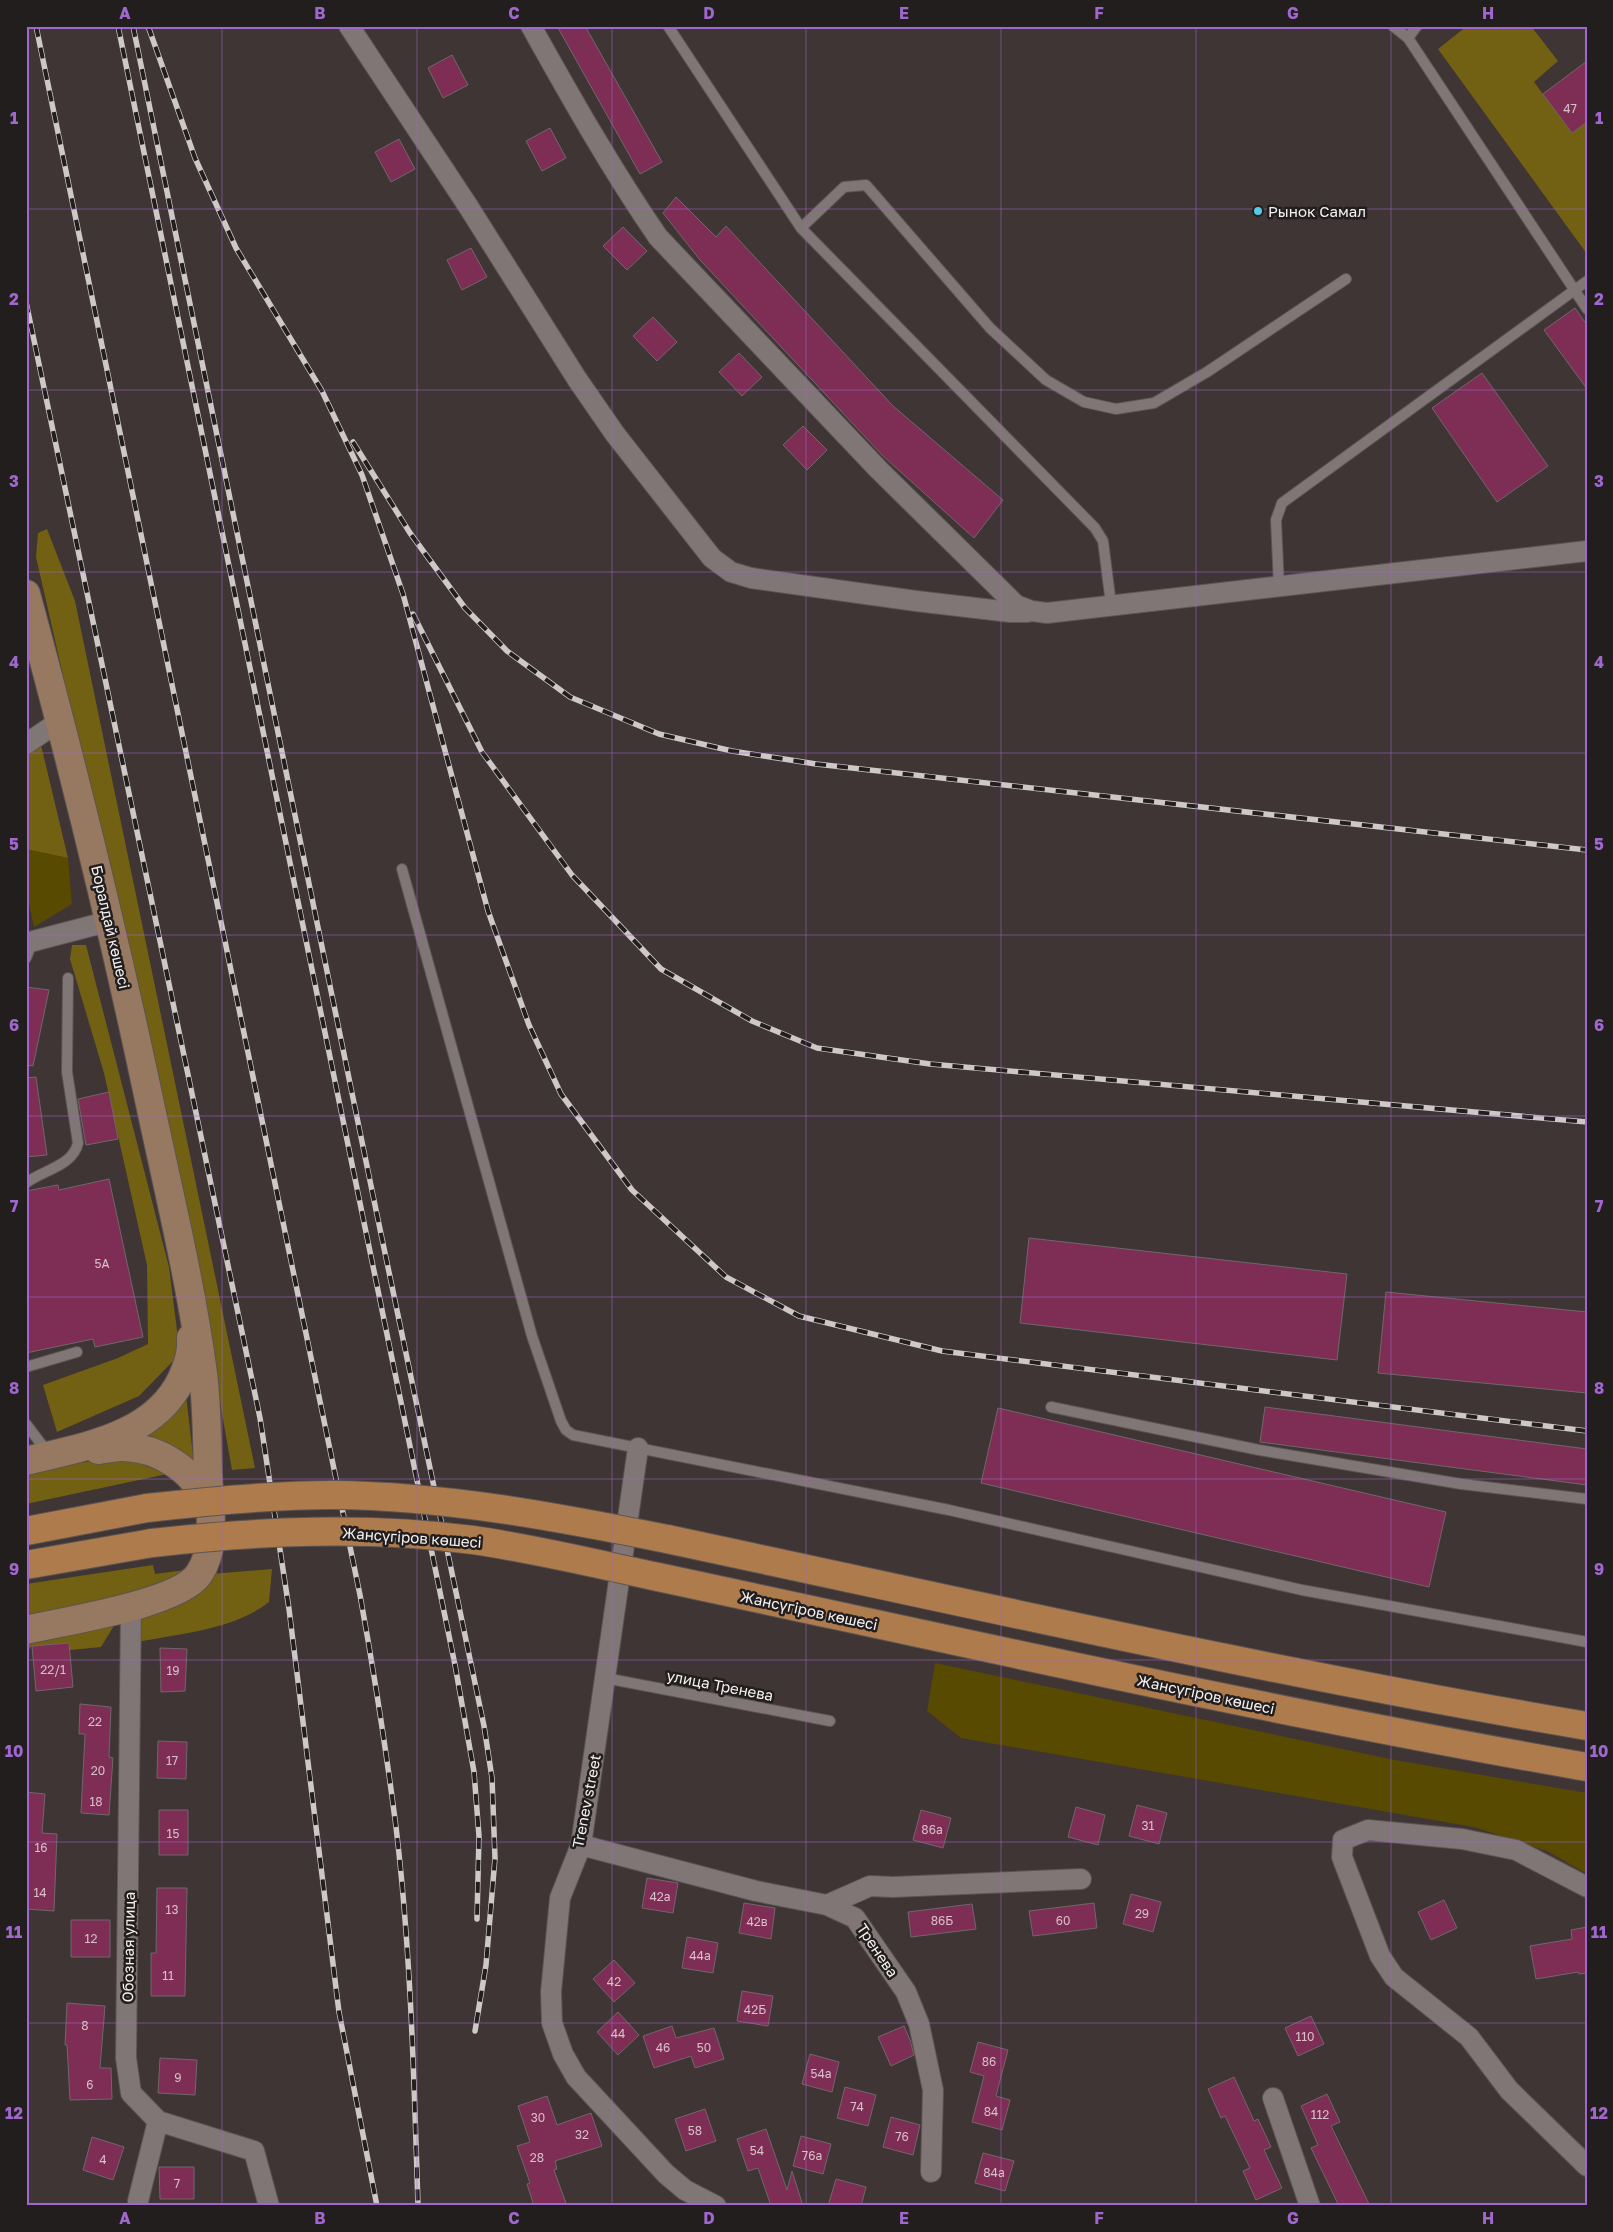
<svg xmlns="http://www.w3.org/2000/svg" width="1613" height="2232" font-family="'Golos Text',sans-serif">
  <rect width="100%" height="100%" fill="#3e3534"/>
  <path fill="#594a02" d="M26,849L68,858L72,904L34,927L26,889Z
    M935,1663L1395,1760L1587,1793V1874L1547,1851L1474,1827L961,1738L927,1711Z"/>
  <path fill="#726112" d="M1467,26H1531L1558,61L1534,82L1572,133L1587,122V254L1438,49Z
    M47,529L75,601L255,1468L232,1470L189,1227L36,557L38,533Z
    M41,745L68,858L26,849V756Z
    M72,945H86L169,1267L180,1354L139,1396L57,1432L43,1385L118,1358L148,1344L147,1265L104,1073L70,959Z
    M186,1395L194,1464L136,1442Z
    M124,1457L172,1473L26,1504V1470Z
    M153,1565L155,1574L193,1569L151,1595L26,1615V1584Z
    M272,1569L269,1602C233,1630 182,1633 138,1642L141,1612L211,1574Z
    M120,1616L101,1647L70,1650L69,1643L32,1646L26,1652V1636Z"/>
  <path fill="#7e2e55" stroke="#70676a" d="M557,26H585L662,162L640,174Z
    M452,55L468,85L443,98L428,68Z
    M1587,61V122L1572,133L1543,94Z
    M550,128L566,158L542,171L526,141Z
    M399,139L415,169L391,182L375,152Z
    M676,197L716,237L726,226L893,406L1003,500L974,538L883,456L700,260L663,213Z
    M623,227L647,251L627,270L603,246Z
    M471,248L487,277L462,290L447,260Z
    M1575,308L1587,325V389L1544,330Z
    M653,317L677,342L657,361L633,336Z
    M739,353L762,377L742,396L719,372Z
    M1482,373L1548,466L1497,502L1432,408Z
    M803,426L827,450L807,470L783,445Z
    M26,987L49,990L33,1066L26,1065Z
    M36,1077L47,1155L26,1157V1078Z
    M109,1092L118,1139L86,1145L78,1099Z
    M109,1179L143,1337L95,1347L93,1339L26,1353V1191L58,1185L59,1190Z
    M1029,1238L1347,1274L1337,1360L1020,1323Z
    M1386,1292L1587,1312V1393L1378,1373Z
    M1265,1407L1587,1449V1485L1260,1442Z
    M998,1408L1446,1512L1429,1587L981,1483Z
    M69,1643L73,1687L36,1691L32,1646Z
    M160,1648L187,1649L185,1691L161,1692Z
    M80,1704L111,1707L109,1757L113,1758L109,1815L81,1813L85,1734H79Z
    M158,1741L187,1742L186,1779L157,1778Z
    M26,1792L45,1794L42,1833L57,1834L54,1911L26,1909Z
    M1137,1805L1167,1813L1159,1844L1129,1836Z
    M1076,1807L1105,1815L1098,1845L1068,1837Z
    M159,1810H188V1855H159Z
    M921,1810L951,1818L943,1848L913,1840Z
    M647,1878L678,1883L673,1913L642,1908Z
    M157,1888H187L185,1996H151V1953H156Z
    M1131,1894L1161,1902L1153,1932L1123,1924Z
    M1444,1900L1457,1928L1431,1940L1418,1912Z
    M744,1903L775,1908L771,1939L739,1933Z
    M1094,1903L1097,1928L1033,1936L1029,1911Z
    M972,1904L976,1929L911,1937L908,1912Z
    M71,1920H110V1957H71Z
    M1587,1927V1973L1579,1974L1578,1972L1536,1979L1530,1946L1572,1939L1571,1930Z
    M687,1937L718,1943L713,1973L682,1968Z
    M614,1960L635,1983L614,2002L593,1979Z
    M742,1991L773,1996L768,2026L737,2021Z
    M67,2003L105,2006L100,2068H111L112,2099L70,2100L67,2045H65Z
    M618,2012L639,2035L618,2055L597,2032Z
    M1311,2016L1324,2044L1298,2056L1285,2028Z
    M672,2026L676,2038L714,2028L724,2059L695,2068L691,2056L654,2068L643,2036Z
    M904,2026L910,2040L914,2055L891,2066L878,2037Z
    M978,2042L1008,2050L996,2096L1010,2100L1002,2130L972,2122L984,2076L970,2072Z
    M810,2054L839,2062L832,2092L802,2084Z
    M160,2058L197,2060L195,2095L158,2093Z
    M1234,2077L1254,2121L1258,2119L1271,2147L1264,2150L1282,2188L1256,2200L1243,2171L1250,2168L1225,2116L1221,2118L1208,2089Z
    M845,2087L876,2095L868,2126L837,2118Z
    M1327,2094L1340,2122L1331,2126L1370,2206H1339L1311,2148L1318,2145L1301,2106Z
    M547,2096L557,2125L591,2113L602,2146L555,2161L557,2169L554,2170L567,2206H534L527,2184L530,2183L517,2146L530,2142L518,2106Z
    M705,2109L716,2141L686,2151L675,2119Z
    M891,2117L920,2125L913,2155L883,2147Z
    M766,2129L787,2190L792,2171L803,2206H771L758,2168L748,2171L737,2139Z
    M801,2136L831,2144L823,2174L793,2166Z
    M92,2137L124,2147L113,2180L83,2170Z
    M983,2153L1014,2161L1005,2191L975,2183Z
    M159,2167H194V2199H160Z
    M836,2179L866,2187L861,2206H828Z"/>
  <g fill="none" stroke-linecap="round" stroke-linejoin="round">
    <g stroke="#5b5453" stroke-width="12">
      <path id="service" d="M668,26L801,228L1095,528L1103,541L1111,604
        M1393,26L1408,38
        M1417,26L1408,38L1587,309
        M801,228L844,187L866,185L990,328L1046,380L1084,402L1116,409L1154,403L1207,372L1346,279
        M1279,587L1276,520L1282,503L1587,281
        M402,869L532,1336L561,1421L566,1430L573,1435L949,1510L1302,1590L1587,1642
        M26,958L32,943
        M26,1183C43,1170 73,1166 78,1143L67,1072L68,978
        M26,1367L77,1352
        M1051,1407L1259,1450L1461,1484L1587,1499
        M26,1424L48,1453
        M605,1678L830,1721"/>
    </g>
    <g stroke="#5b5453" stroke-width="22">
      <path id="minor" d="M349,26L468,206L577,379L615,434L712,558L731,572L751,578L916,601L1010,612H1028
        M531,26C571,98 612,170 658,237L879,470L1016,605L1032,611L1047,613L1587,551
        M26,744L61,720
        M26,943L110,921
        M638,1448L581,1845L560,1898L551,1992L552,2023L563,2054L576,2077L666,2174L685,2190L716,2206
        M131,1605L126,2058L131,2093L158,2121L254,2151L269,2206
        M581,1845L756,1891L827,1905L855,1918L906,1992L919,2024L933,2090L931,2172
        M1587,1887L1516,1850L1462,1839L1368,1830L1343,1840L1342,1857L1380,1956L1394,1977L1469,2037L1509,2090L1587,2166
        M827,1905L870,1886L893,1887L1081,1879
        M1273,2098L1310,2206
        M138,2201L158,2121"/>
    </g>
    <g stroke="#5b5453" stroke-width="30">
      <path id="secondary" d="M26,594C72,763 114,933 150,1104C169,1193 191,1283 203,1373C207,1406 207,1441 208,1474C209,1505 218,1546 199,1574C179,1604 64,1621 26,1630
        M98,1450C106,1449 114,1447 122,1447C158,1447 197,1471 207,1506
        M26,1461C82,1447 155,1437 182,1378C188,1364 192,1353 191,1338"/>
    </g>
    <g stroke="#5b5453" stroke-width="30">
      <path id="primary" d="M26,1531L147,1508
        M667,1539C973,1604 1278,1674 1587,1726
        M26,1565L152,1543
        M658,1577C967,1643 1275,1713 1587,1767"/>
    </g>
    <use href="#service" stroke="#807675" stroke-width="10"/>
    <use href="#minor" stroke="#807675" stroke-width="20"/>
    <use href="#secondary" stroke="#977961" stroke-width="28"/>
    <use href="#primary" stroke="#ae7b4d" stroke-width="28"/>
    <g stroke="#cec8c7" stroke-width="5.5">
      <path id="rail" d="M36,26L360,1595C374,1672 386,1749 396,1827C411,1952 414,2080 418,2206
        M118,26L455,1665L474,1772L479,1836L477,1919
        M133,26L376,1210L484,1726L492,1778L495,1858L486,1965L475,2031
        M148,26L195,158L236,248L322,391L362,475L403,594L488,911L529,1025L561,1094L632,1190L726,1277L799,1316L942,1351L1587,1431
        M26,302L260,1418L289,1609L339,2012L377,2206
        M353,442L410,533L465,608L507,651L570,697L659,734L732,751L816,764L1587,850
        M413,614L482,752L572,875L661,969L752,1021L817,1048L930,1064L1587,1122"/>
    </g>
    <use href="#rail" stroke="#221e1e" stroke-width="4" stroke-dasharray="11" stroke-linecap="butt"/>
    <g stroke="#5b5453" stroke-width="30" stroke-linecap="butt">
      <path id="primary-bridge" d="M147,1508C209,1501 270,1495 333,1495C446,1496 557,1517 667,1539
        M152,1543C258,1531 366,1526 473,1540C535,1549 597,1564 658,1577"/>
    </g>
    <use href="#primary-bridge" stroke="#ae7b4d" stroke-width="28"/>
  </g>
  <path fill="none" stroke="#a067ce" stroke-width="1" stroke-opacity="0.55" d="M222,26V2206M417,26V2206M612,26V2206M806,26V2206M1001,26V2206M1196,26V2206M1391,26V2206M26,209H1587M26,390H1587M26,572H1587M26,753H1587M26,935H1587M26,1116H1587M26,1297H1587M26,1479H1587M26,1660H1587M26,1842H1587M26,2023H1587"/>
  <circle fill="#58c9e3" stroke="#221e1e" stroke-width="2" cx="1258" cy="211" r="5"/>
  <g text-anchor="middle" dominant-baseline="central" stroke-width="5" stroke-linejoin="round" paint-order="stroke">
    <g font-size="12" fill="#d8c0c9">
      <text x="1570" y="108">47</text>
      <text x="102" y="1263">5А</text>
      <text x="53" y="1669">22/1</text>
      <text x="173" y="1670">19</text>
      <text x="95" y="1721">22</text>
      <text x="172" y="1760">17</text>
      <text x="98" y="1770">20</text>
      <text x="96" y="1801">18</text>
      <text x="1148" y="1825">31</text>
      <text x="932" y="1829">86а</text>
      <text x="173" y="1833">15</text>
      <text x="41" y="1847">16</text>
      <text x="40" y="1892">14</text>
      <text x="660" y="1896">42а</text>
      <text x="172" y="1909">13</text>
      <text x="1142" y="1913">29</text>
      <text x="942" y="1920">86Б</text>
      <text x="1063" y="1920">60</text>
      <text x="757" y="1921">42в</text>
      <text x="91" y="1938">12</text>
      <text x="700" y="1955">44а</text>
      <text x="168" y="1975">11</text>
      <text x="614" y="1981">42</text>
      <text x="755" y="2009">42Б</text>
      <text x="85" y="2025">8</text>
      <text x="618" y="2033">44</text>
      <text x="1305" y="2036">110</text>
      <text x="663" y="2047">46</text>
      <text x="704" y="2047">50</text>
      <text x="989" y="2061">86</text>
      <text x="821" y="2073">54а</text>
      <text x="178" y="2077">9</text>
      <text x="90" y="2084">6</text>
      <text x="857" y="2106">74</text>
      <text x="991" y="2111">84</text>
      <text x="1320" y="2114">112</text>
      <text x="538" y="2117">30</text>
      <text x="695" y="2130">58</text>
      <text x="582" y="2134">32</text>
      <text x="902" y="2136">76</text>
      <text x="757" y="2150">54</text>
      <text x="812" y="2155">76а</text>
      <text x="537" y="2157">28</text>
      <text x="103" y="2159">4</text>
      <text x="994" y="2172">84а</text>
      <text x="177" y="2183">7</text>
    </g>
    <g font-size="15" fill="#f6f1f0" stroke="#221e1e" text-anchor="start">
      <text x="1268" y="211">Рынок Самал</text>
    </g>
    <g font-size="15" fill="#f6f1f0" stroke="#221e1e">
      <text transform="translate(111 927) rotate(77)">Боралдай көшесі</text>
      <text transform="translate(412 1537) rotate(4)">Жансүгіров көшесі</text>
      <text transform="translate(809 1610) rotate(12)">Жансүгіров көшесі</text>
      <text transform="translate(720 1685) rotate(11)">улица Тренева</text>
      <text transform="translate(1206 1694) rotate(12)">Жансүгіров көшесі</text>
      <text transform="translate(586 1801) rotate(-79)">Trenev street</text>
      <text transform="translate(128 1947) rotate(-89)">Обозная улица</text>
      <text transform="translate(878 1950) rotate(56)">Тренева</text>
    </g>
  </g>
  <rect width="1613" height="2232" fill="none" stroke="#221e1e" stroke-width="55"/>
  <rect x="28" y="28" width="1558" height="2176" fill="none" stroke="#a067ce" stroke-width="2"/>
  <g font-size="16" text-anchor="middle" font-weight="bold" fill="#a067ce">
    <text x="125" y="19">A</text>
    <text x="320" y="19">B</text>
    <text x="514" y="19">C</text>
    <text x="709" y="19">D</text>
    <text x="904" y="19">E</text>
    <text x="1099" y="19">F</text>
    <text x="1293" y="19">G</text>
    <text x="1488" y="19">H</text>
    <text x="14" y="124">1</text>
    <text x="1599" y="124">1</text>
    <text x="14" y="305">2</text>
    <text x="1599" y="305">2</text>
    <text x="14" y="487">3</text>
    <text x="1599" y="487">3</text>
    <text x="14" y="668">4</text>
    <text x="1599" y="668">4</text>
    <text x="14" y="850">5</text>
    <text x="1599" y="850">5</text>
    <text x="14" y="1031">6</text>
    <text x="1599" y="1031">6</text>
    <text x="14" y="1212">7</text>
    <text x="1599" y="1212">7</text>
    <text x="14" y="1394">8</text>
    <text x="1599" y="1394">8</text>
    <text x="14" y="1575">9</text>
    <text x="1599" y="1575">9</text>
    <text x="14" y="1757">10</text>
    <text x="1599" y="1757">10</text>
    <text x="14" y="1938">11</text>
    <text x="1599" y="1938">11</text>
    <text x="14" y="2119">12</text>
    <text x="1599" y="2119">12</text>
    <text x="125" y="2224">A</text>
    <text x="320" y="2224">B</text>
    <text x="514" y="2224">C</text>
    <text x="709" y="2224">D</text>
    <text x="904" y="2224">E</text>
    <text x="1099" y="2224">F</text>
    <text x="1293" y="2224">G</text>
    <text x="1488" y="2224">H</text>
  </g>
</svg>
